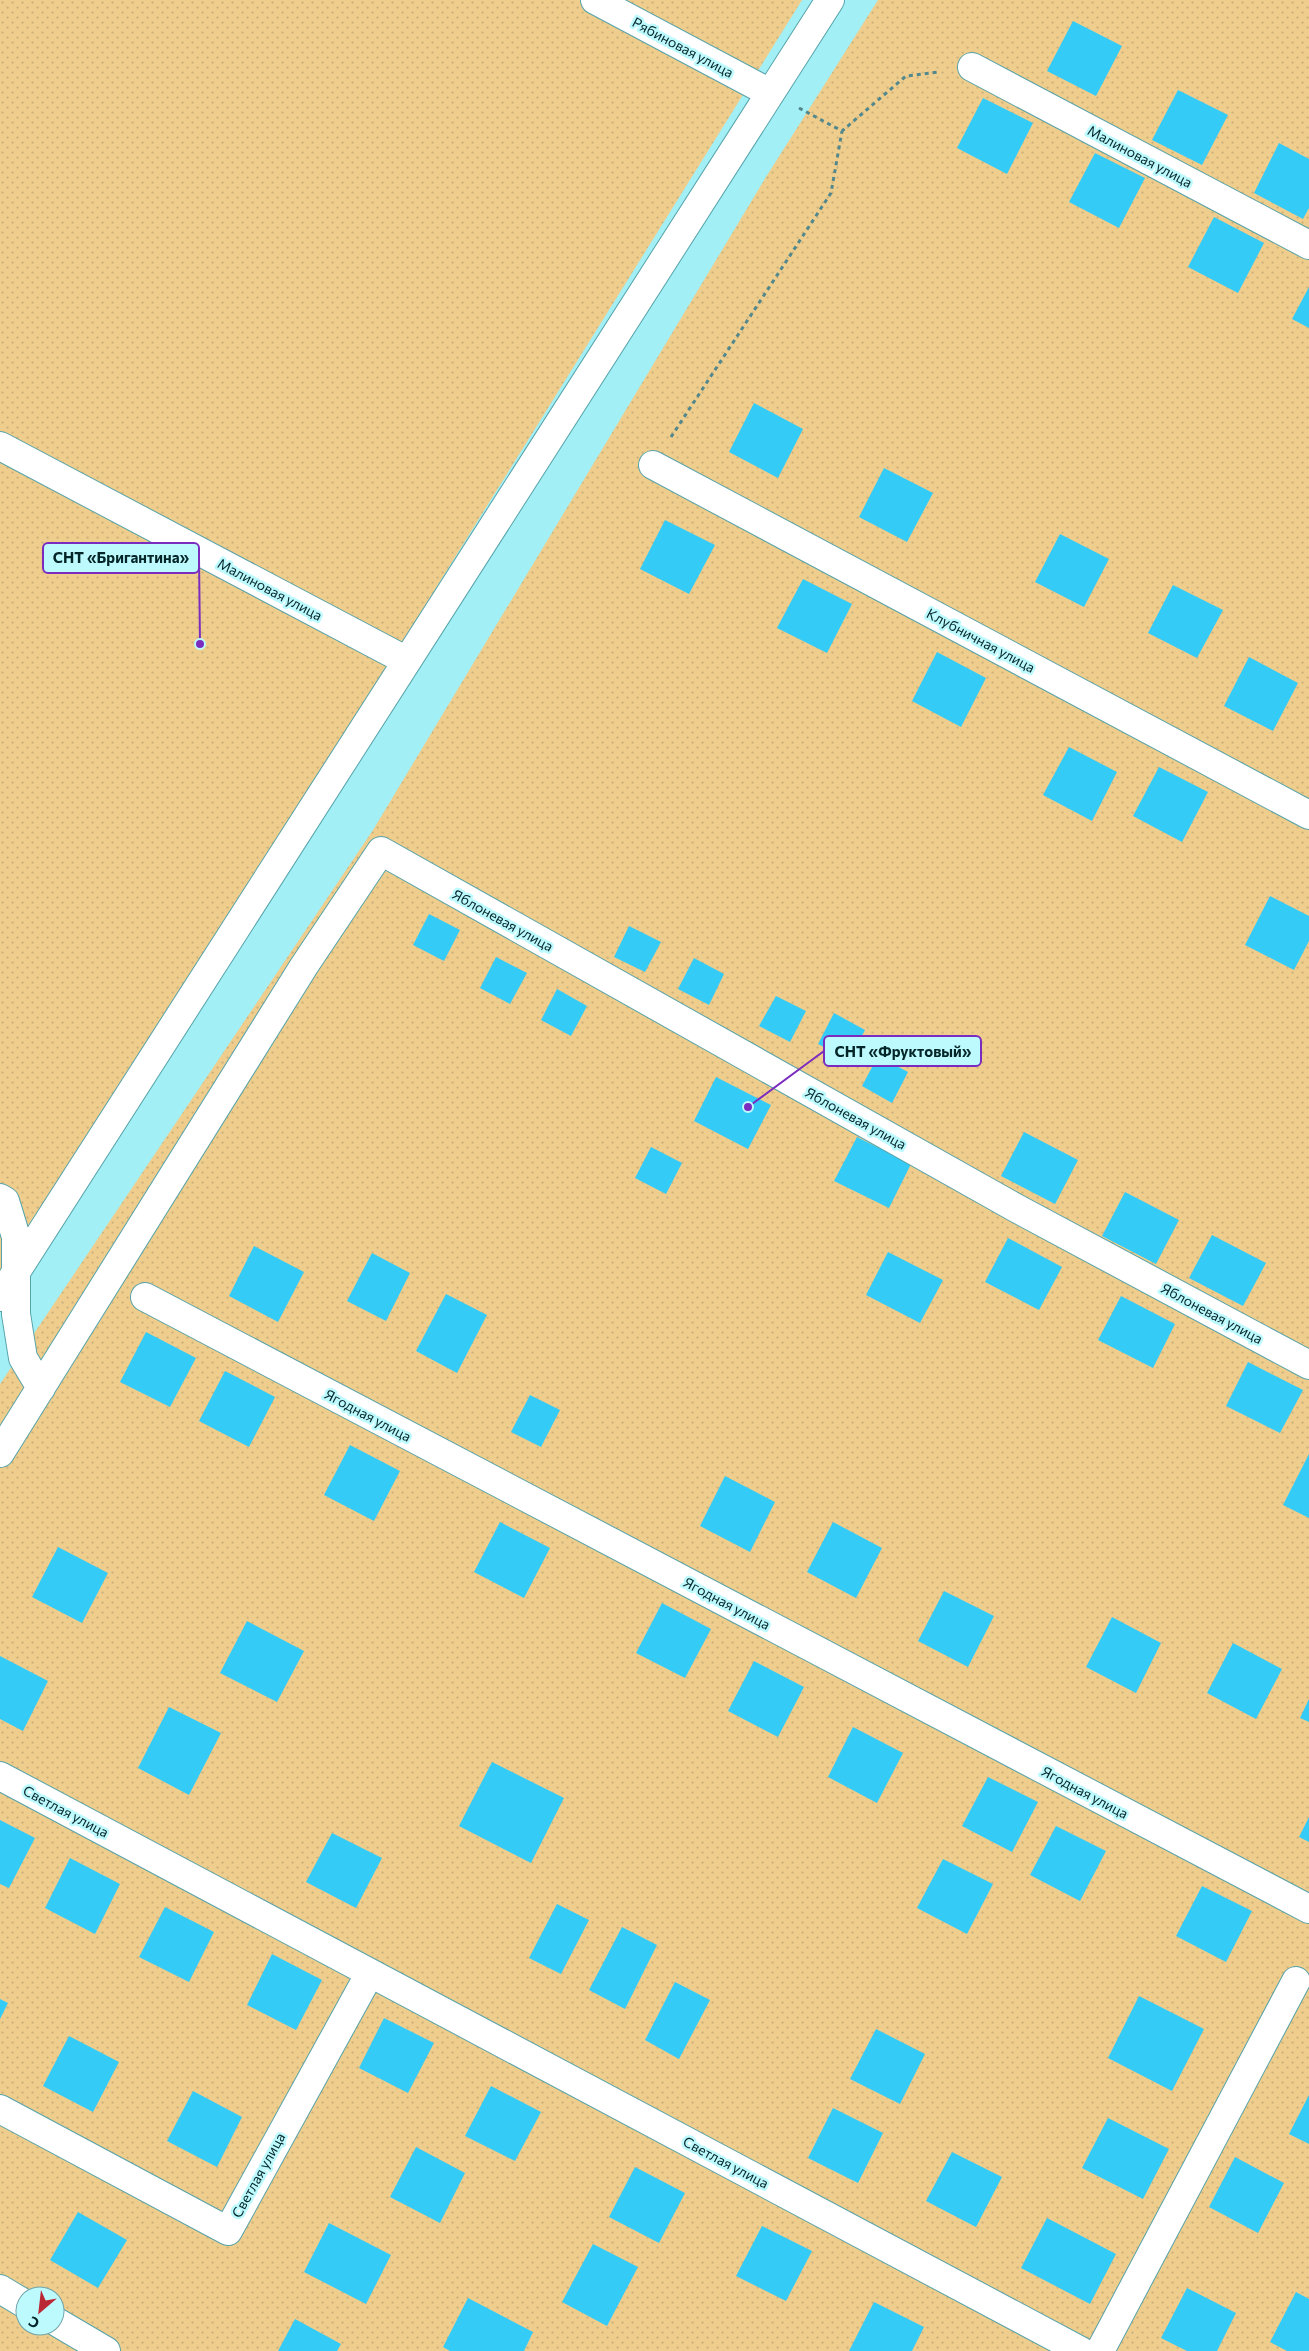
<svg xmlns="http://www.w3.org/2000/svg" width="1309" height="2351" font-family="Commissioner,sans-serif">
  <defs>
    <pattern id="garden-dots" width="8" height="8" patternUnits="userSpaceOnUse" patternTransform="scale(1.25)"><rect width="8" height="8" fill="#efcd8d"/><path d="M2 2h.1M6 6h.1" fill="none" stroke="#cbb07a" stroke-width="1.8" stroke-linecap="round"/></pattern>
  </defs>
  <rect width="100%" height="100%" fill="#a2eff5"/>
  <path fill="url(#garden-dots)" fill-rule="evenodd" d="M0,0H802L0,1288Z
    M878,0H1309V2351H0V1384L373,830L766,177ZM25,2296H55V2326H25Z"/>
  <path fill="#34ccf7" d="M1073,21L1122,46L1096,96L1047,71Z
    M1178,90L1228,115L1202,165L1152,140Z
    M983,98L1033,123L1007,174L957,148Z
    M1279,143L1309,159V208L1303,219L1254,193Z
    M1095,153L1145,178L1119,228L1069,202Z
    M1214,217L1264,243L1238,293L1188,267Z
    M1309,287V328L1292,319Z
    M754,403L803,429L778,478L729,452Z
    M884,468L933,493L907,542L859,517Z
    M665,520L715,545L689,594L640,569Z
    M1060,534L1109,559L1084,607L1035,582Z
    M803,579L852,604L827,653L777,628Z
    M1173,585L1223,610L1197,658L1148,633Z
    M937,652L986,678L961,727L912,701Z
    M1249,657L1298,683L1273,731L1224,706Z
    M1069,747L1117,772L1092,821L1043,795Z
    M1159,767L1208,792L1182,842L1133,816Z
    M1270,896L1309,916V941L1294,970L1245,945Z
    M429,914L460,930L444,961L413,945Z
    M629,926L661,942L645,972L614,957Z
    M496,957L527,973L510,1004L480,988Z
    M694,958L724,974L709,1005L678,989Z
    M557,989L587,1006L571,1036L541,1020Z
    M776,996L806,1011L790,1042L759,1026Z
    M834,1013L865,1030L849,1060L818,1044Z
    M878,1056L908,1072L892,1103L862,1086Z
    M716,1077L771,1105L748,1149L694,1121Z
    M1024,1132L1078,1160L1055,1204L1001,1176Z
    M857,1137L911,1164L889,1208L834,1181Z
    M651,1147L682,1163L666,1194L635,1178Z
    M1125,1192L1179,1220L1156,1264L1102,1236Z
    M1212,1235L1266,1263L1243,1306L1189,1278Z
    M1008,1238L1062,1267L1039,1310L985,1282Z
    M254,1246L304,1272L278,1322L229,1296Z
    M888,1252L943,1280L920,1323L866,1295Z
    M372,1253L410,1273L386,1321L347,1301Z
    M446,1294L487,1315L457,1373L416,1351Z
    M1121,1296L1175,1324L1153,1368L1098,1340Z
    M146,1332L196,1358L170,1407L120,1382Z
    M1248,1362L1303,1390L1280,1433L1226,1406Z
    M225,1371L275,1397L249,1447L199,1421Z
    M530,1395L560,1410L541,1447L511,1432Z
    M350,1445L400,1471L374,1521L324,1495Z
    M1309,1454V1518L1283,1505Z
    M725,1476L775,1502L750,1552L700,1526Z
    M500,1522L550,1548L524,1598L474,1572Z
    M833,1522L882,1548L856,1598L807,1572Z
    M58,1547L108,1573L82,1623L32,1597Z
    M944,1591L994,1616L968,1667L918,1641Z
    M662,1603L711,1629L685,1678L636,1653Z
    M1112,1617L1161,1643L1136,1693L1086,1667Z
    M247,1621L304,1651L277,1702L220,1673Z
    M1233,1643L1282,1669L1256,1719L1207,1693Z
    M0,1656L48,1681L23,1731L0,1719Z
    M754,1661L804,1687L778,1737L728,1711Z
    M1309,1699V1722L1300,1718Z
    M169,1707L221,1733L189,1795L138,1768Z
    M853,1727L903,1753L877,1803L828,1777Z
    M492,1762L564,1798L531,1863L459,1826Z
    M988,1777L1038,1802L1012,1852L962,1826Z
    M1309,1817V1842L1299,1837Z
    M0,1820L35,1838L9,1888L0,1884Z
    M1056,1826L1106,1851L1080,1901L1030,1875Z
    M332,1833L382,1858L356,1908L306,1882Z
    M70,1858L120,1884L95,1934L45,1908Z
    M943,1859L993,1884L967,1934L917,1908Z
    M1202,1886L1252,1911L1226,1962L1176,1936Z
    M557,1904L589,1920L561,1974L529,1958Z
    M165,1907L214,1932L189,1982L139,1957Z
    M622,1927L657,1945L625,2009L589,1990Z
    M272,1954L322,1980L296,2030L247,2005Z
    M675,1982L710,2000L679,2059L645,2040Z
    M1139,1996L1204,2029L1172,2091L1108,2058Z
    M0,1999L8,2003L0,2019Z
    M384,2018L434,2043L408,2093L359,2068Z
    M876,2029L925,2054L900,2104L850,2079Z
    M69,2036L119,2062L93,2112L43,2086Z
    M491,2086L541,2112L515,2161L465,2136Z
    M193,2091L242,2117L217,2167L167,2141Z
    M1309,2095V2144L1289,2134Z
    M833,2108L883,2133L858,2183L808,2158Z
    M1108,2118L1169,2149L1143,2199L1082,2168Z
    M416,2147L465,2173L440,2223L390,2197Z
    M952,2152L1002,2177L976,2227L926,2201Z
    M1235,2157L1284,2183L1258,2233L1209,2207Z
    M635,2167L685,2193L659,2243L609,2217Z
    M78,2212L127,2240L98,2288L50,2260Z
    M1047,2218L1116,2254L1090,2304L1021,2268Z
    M329,2223L391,2255L366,2304L304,2272Z
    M762,2226L812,2251L786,2301L736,2276Z
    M593,2244L638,2267L607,2326L562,2302Z
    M1187,2288L1236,2313L1217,2351H1187L1161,2338Z
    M1296,2292L1309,2299V2351H1287L1270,2342Z
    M468,2298L533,2332L524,2351H450L443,2347Z
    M874,2302L924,2327L912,2351H849Z
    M295,2319L341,2344L337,2351H278Z"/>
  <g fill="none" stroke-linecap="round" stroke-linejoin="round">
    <g stroke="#56a3a9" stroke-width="30">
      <path id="minor" d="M595,0L770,93
        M972,67L1309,245
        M0,446L407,661
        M653,465L1309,815
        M0,1198L5,1201L16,1237V1314L23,1358L41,1388
        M0,1297L830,0
        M145,1297L1309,1909
        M0,1453L304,966L381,851L1016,1208L1309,1365
        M0,1776L1081,2351
        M0,2109L228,2231L370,1973
        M0,2289L25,2304
        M55,2321L106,2351
        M1100,2351L1296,1981"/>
    </g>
    <path stroke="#52888d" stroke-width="3" stroke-dasharray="4 4" stroke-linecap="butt" d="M799,108L842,131L906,76L939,72
      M671,437L831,193L842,131"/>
    <use href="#minor" stroke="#fff" stroke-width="28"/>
  </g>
  <g text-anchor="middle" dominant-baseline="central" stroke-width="5" stroke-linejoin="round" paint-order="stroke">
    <g font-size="14" fill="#052629" stroke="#bdfafe">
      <text transform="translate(683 47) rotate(28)">Рябиновая улица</text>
      <text transform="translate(1140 156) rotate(28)">Малиновая улица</text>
      <text transform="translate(270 589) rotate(28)">Малиновая улица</text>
      <text transform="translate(981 640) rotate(28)">Клубничная улица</text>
      <text transform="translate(503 920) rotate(29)">Яблоневая улица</text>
      <text transform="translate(856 1118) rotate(29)">Яблоневая улица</text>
      <text transform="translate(1212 1313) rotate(28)">Яблоневая улица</text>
      <text transform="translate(368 1415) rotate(28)">Ягодная улица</text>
      <text transform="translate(727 1603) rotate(28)">Ягодная улица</text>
      <text transform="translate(1085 1792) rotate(28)">Ягодная улица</text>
      <text transform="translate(66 1811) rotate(28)">Светлая улица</text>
      <text transform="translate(726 2162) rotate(28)">Светлая улица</text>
      <text transform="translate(258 2175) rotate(-61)">Светлая улица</text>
    </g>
  </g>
  <path fill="none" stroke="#7b2cbf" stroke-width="2" d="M200 644L199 558M748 1107L824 1051"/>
  <g fill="#7b2cbf" stroke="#bdfafe" stroke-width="2">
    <circle cx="200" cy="644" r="5"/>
    <circle cx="748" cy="1107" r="5"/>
  </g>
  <g fill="#bdfafe" stroke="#7b2cbf" stroke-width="2">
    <rect x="43" y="543" width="156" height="30" rx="5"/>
    <rect x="824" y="1036" width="157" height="30" rx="5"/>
  </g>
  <g font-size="15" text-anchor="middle" font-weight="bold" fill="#052629">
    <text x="121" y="563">СНТ «Бригантина»</text>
    <text x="903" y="1057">СНТ «Фруктовый»</text>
  </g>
  <g transform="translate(40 2311) rotate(208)"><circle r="24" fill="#bdfafe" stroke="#73a5a9"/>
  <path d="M0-4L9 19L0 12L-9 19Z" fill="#b92834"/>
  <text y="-8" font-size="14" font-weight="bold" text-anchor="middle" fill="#052629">С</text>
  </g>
</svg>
